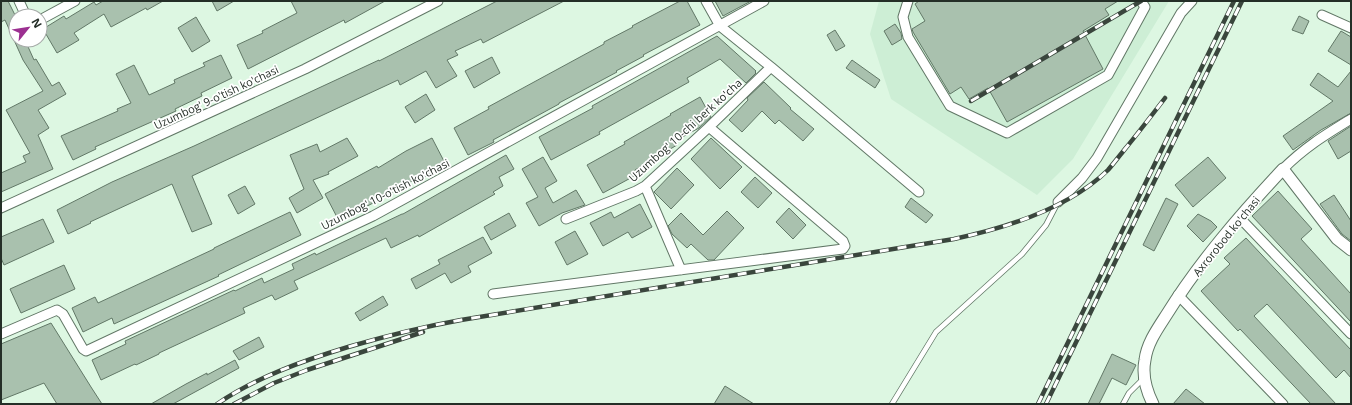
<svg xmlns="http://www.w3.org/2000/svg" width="1352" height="405" font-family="'Open Sans',sans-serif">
  <rect width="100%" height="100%" fill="#ddf7e2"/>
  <path fill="#cdeed5" d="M879,1H1169L1073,159L1037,195L891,99L870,34Z"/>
  <path fill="#a9c1ae" stroke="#627867" d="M1,1H8L16,17V40H25L34,60L36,59L52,86L59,82L66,94L38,110L49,128L38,135L53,169L1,192V173L26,162L23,156L30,153L6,110L43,91L23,60L5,20L1,22Z
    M103,1H163L147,10L146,8L111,27L104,14L74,33L79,40L57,53L43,29L64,16L66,19L94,2L96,5Z
    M212,1H234L217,11Z
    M291,1H385L345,23L344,20L248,69L237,45L263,33L262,31L297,13Z
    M497,1H564L483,43L481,39L455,51L458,55L447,60L457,76L436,88L426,71L400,85L398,80L192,176L212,224L192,232L172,184L90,222L91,223L68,234L57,210L112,182L194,146L379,60V61Z
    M680,1H687L700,25L643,55L644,56L616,71L617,72L559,103V104L493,140L494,142L468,155L454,128L489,109L488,107L604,44V42L633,27L632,26Z
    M715,1H751L723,16Z
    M919,1H1118L1105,9L1109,15L1083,31L1103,69L1007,122L988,88L969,99L961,87L950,94L913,32L912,29L925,21L915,4Z
    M1299,16L1309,21L1303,34L1292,30Z
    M196,17L210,41L192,52L178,28Z
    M895,24L901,33L902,39L892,45L884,31Z
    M835,30L845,46L836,51L827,35Z
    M1341,31L1351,37V65L1328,51Z
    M717,36L756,71L755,72L756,73L746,83L720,59L687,78L689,82L599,132L600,134L551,160L539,137L593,108L592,106Z
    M221,55L232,78L201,93L202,96L175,109L176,111L95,147L96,149L73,160L61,136L118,111L117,109L131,103L116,74L134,65L149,95L175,83L174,80L205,66L203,63Z
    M492,57L500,73L474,88L465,71Z
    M852,60L880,80L875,88L846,68Z
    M1351,71V113L1321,130L1293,150L1283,136L1333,101L1310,85L1318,73L1338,87Z
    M764,82L791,108L790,109L814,129L803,141L779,120L775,124L762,111L742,132L729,120L748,100L747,98Z
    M426,94L435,110L415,123L405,107Z
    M700,97L711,117L699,128L675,141L677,145L635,170L638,174L603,193L587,165L625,144L624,142L671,115L670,114Z
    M1351,126V151L1338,159L1328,141Z
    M347,138L358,156L328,172L329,174L313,180L323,198L297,213L289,198L304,189L290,155L317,144L320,152Z
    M432,138L446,165L421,179L419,177L392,193L339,221L325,194L377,166L378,168L406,151Z
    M711,138L742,167L720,189L691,159Z
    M506,155L514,169L499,177L503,186L493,192L495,194L419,237L418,235L391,248L386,238L294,281L298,289L275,300L272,295L243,308L245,313L159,353V354L136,365L135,364L101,380L92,360L126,344L125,341L234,290L235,291L262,278L264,283L294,269L292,264L315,253L316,255L402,214H403Z
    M543,157L557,181L545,188L553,203L576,190L585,205L562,213L539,226L526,203L538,197L522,169Z
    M1208,157L1226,178L1193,207L1175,185Z
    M677,168L694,185L671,209L654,192Z
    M755,177L772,193L758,208L741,192Z
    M245,186L255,204L238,214L228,195Z
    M1278,191L1312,229L1301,239L1351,294V322L1252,216Z
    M1334,195L1351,221V241L1342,234L1320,204Z
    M911,198L933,215L926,223L905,207Z
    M1166,198L1178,204L1154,251L1143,245Z
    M640,204L652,227L632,238L628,232L603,246L590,223L611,212L614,218Z
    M789,208L806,225L793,239L776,222Z
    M727,211L744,228L714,260H708L691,244L687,248L672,234L668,226L681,213L703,235Z
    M290,212L301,235L218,275L219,276L114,324L112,318L83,332L72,308L95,297L98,303L214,249V248Z
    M509,213L516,226L491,240L484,227Z
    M1198,214L1211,221L1217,227L1203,242L1187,226Z
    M43,219L54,242L4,265L1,258V237Z
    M575,231L588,254L567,265L555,242Z
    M483,237L492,253L468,266L471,272L451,283L445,273L416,289L411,279L440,264L438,260Z
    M1246,238L1351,350V378L1344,370L1336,378L1267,304L1254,316L1336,404H1311L1240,329L1238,331L1201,291L1230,264L1224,258Z
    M64,265L75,289L21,313L10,289Z
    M383,296L388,305L360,321L355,313Z
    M51,323L91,387L102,404H57L44,383L1,400V344Z
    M259,337L264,347L239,360L233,351Z
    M1112,354L1136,365L1126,385L1112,378L1099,404H1088Z
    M235,360L239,368L173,404H151L186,384L207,373V375Z
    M725,386L754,404H714Z
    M1186,389L1205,404H1173Z"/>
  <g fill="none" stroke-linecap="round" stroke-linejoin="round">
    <g stroke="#617766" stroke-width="6">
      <path id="service" d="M892,404L936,332L1022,254L1046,225L1058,202
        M1123,404L1129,393L1143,379"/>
    </g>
    <g stroke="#617766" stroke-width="11">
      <path id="minor" d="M19,1L26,16
        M706,1L720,26L771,67L919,192
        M908,1L903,17L908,37L950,106L1007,133L1108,75L1145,7L1141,1
        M1322,15L1351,28
        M40,20L75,1
        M1283,169C1305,147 1325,135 1351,119
        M645,186L681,270
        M1058,202L1082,178L1097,158L1181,13L1192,1
        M1,208L305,69L438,1
        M1239,217L1351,334
        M566,219L636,191L645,186L709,127L771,67
        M493,294L843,249L845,246L843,241L709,127
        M1178,295L1283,404
        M1,334L57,310L63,314L83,349L86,351L373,216L764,1"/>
    </g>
    <g stroke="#617766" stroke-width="13">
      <path id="tertiary" d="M1153,404C1146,390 1142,375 1145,360C1147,343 1158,328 1167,314C1200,261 1241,214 1283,169L1337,239L1351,250"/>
    </g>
    <use href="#service" stroke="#fff" stroke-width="4.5"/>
    <use href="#minor" stroke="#fff" stroke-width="9"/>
    <use href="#tertiary" stroke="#fff" stroke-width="11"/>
    <g stroke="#3a463d" stroke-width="4.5">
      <path id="rail" d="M971,101L1141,1
        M217,404C257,377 302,361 348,347C386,336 422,327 461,320L954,239C1006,228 1069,208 1108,170C1114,163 1120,155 1125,149C1139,132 1152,115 1165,98
        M234,404L274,383L307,370L423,332
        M1038,404L1234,1
        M1046,404L1242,1"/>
    </g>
    <use href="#rail" stroke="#fff" stroke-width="3" stroke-dasharray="9" stroke-linecap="butt"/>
  </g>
  <g text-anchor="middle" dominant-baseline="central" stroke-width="3.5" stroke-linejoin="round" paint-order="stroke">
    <g font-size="11" fill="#242e27" stroke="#fff">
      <text transform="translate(216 97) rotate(-25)">Uzumbog' 9-o'tish ko'chasi</text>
      <text transform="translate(685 130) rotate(-42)">Uzumbog' 10-chi berk ko'cha</text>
      <text transform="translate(385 194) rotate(-27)">Uzumbog' 10-o'tish ko'chasi</text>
      <text transform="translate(1226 236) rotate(-51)">Axrorobod ko'chasi</text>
    </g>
  </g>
  <rect width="1352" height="405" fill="none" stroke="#242e27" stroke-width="4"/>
  <g transform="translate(28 28) rotate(60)"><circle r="19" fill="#ffffff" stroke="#a7aba9"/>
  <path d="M0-3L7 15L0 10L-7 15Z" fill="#9c3091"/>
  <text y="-6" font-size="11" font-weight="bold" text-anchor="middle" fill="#242e27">N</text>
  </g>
</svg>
